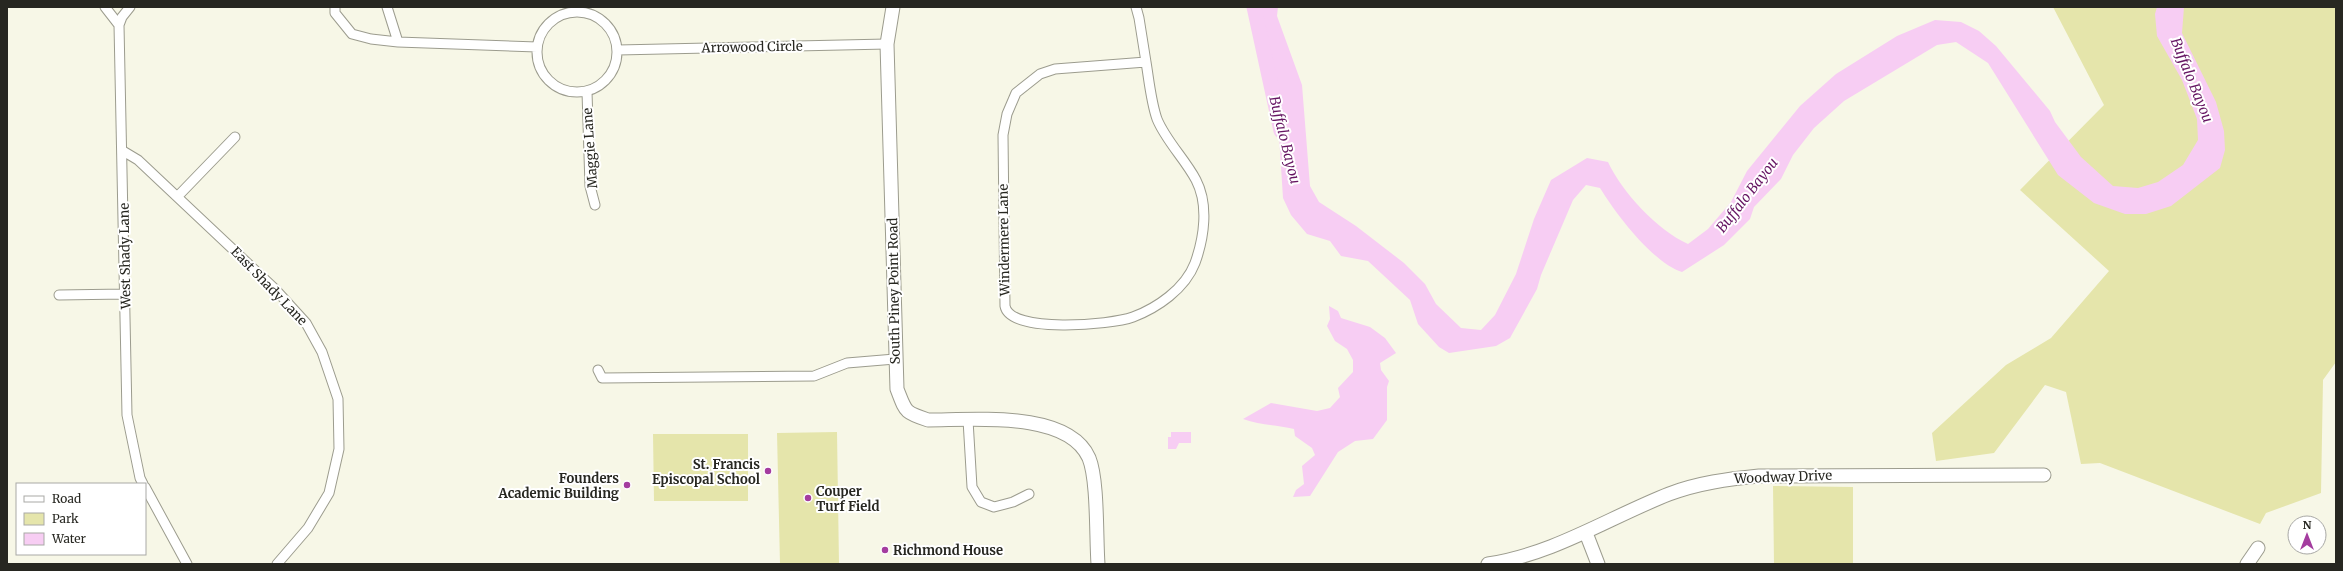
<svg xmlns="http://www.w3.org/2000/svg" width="2343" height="571" font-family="Merriweather,serif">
  <rect width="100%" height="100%" fill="#f7f7e7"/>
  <path fill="#e5e5ab" d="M2053,7H2336V362L2323,380L2321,493L2266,513L2260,524L2100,463L2081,464L2066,392L2045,385L1994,453L1936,461L1932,433L2006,365L2051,338L2109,271L2020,190L2104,105Z
    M837,432L839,564H780L777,433Z
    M653,434H748V501H654Z
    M1773,486L1853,487V564H1774Z"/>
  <path fill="#f7cdf3" d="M1251,7H1278L1277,16L1302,85L1310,186L1319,202L1356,226L1404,263L1425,284L1436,304L1461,328L1481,330L1495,315L1516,274L1534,219L1551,180L1587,158L1608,162C1622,192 1657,230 1688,244L1708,229L1731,202L1747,171L1800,106L1836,74L1897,36L1935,20L1961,22L1979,31L1996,46L2050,111L2055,122L2081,157L2113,186L2138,188L2158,182L2183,165L2198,140L2197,119L2182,80L2157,36L2155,14L2157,7H2184L2182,33L2216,102L2224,131L2225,150L2220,168L2171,206L2146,214H2125L2094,203L2058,175L1988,63L1956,42L1937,45L1844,101L1814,128L1793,155L1781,179L1754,207L1750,219L1724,245L1682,272C1653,263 1616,214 1600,188L1586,185L1573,200L1541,275L1537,289L1510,338L1496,346L1449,353L1439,347L1418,324L1410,300L1368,261L1341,256L1330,241L1307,234L1291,215L1283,198L1276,89Z
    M1329,306L1338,311L1341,318L1370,327L1385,338L1396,353L1380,363L1381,370L1389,381L1387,387V420L1373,439L1355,441L1338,452L1310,496L1293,497L1296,490L1304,484L1302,466L1315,455L1312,448L1295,436L1294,429C1277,425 1260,425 1243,419L1271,403L1317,411L1330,408L1340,397L1338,388L1353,372V360L1347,349L1335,341L1327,326L1330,319Z
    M1171,432H1191V443H1179L1176,449H1168V437H1171Z"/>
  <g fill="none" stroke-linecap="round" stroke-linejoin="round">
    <path stroke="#f7cdf3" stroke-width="15" d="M1254,7L1281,131"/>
    <g stroke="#9c9c8e" stroke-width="11">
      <path id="street" d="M105,7L119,25
        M130,7L122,17L119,25L127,415L140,478L143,484
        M335,7V13L352,34L371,39L398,42L537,47
        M387,7L398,42
        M1136,7L1139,18L1146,62
        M537 52a40 40 0 1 1 80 0a40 40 0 1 1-80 0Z
        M618,50L887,44
        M1146,62C1149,80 1151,102 1157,119C1166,141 1185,159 1196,180C1209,205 1204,238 1195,263C1185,289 1157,308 1133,317C1111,325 1010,334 1005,306L1003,135L1007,114L1016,93L1040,74L1055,69Z
        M587,92L590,186L595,205
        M123,151L138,160L275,289L306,323L322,352L338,399L339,449L329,493L308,528L277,564
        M178,196L235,137
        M59,295L125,294
        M598,370L602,378L814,376L847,363L895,359
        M968,420L972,487L981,502L994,507L1013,502L1029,494
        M145,487L187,564"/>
    </g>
    <g stroke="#9c9c8e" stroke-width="15">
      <path id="secondary" d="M893,7L887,44L897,389C906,412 904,412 928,420C972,420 1068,410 1089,458C1098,480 1096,537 1098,564
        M1586,533L1598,564
        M1488,564C1554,554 1608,518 1669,494C1698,483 1728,479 1759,476L2044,475
        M2247,564L2258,548"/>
    </g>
    <use href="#street" stroke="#fff" stroke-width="9"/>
    <use href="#secondary" stroke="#fff" stroke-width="13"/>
  </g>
  <g fill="#a43c9f" stroke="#fff" stroke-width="1.5">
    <circle cx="768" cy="471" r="4"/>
    <circle cx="627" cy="485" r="4"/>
    <circle cx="808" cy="498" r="4"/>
    <circle cx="885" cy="550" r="4"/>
  </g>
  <g text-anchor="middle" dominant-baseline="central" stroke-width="4" stroke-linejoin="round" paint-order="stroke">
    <g font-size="13" fill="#272721" stroke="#fff">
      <text transform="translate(752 47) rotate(-1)">Arrowood Circle</text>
      <text transform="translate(590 148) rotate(-94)">Maggie Lane</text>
      <text transform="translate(1004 240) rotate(-91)">Windermere Lane</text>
      <text transform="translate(125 256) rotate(-91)">West Shady Lane</text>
      <text transform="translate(269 286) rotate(46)">East Shady Lane</text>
      <text transform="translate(894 291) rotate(-91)">South Piney Point Road</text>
      <text transform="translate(1783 477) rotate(-2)">Woodway Drive</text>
    </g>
    <g font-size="13" font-weight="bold" fill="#272721" stroke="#fff" text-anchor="end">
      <text x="760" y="464">St. Francis<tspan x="760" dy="15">Episcopal School</tspan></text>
      <text x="619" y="478">Founders<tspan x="619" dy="15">Academic Building</tspan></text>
      <text x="816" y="491" text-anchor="start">Couper<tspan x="816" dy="15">Turf Field</tspan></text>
      <text x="893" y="550" text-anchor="start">Richmond House</text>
    </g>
    <g font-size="14" font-style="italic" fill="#661663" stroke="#fff">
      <text transform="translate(2192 80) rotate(68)">Buffalo Bayou</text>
      <text transform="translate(1285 140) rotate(76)">Buffalo Bayou</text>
      <text transform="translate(1747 195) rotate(-52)">Buffalo Bayou</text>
    </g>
  </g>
  <rect width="2343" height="571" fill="none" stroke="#272721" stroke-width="16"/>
  <rect x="16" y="483" width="130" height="72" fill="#ffffff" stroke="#a9a9a6"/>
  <rect x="24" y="496" width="20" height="6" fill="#ffffff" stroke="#a9a9a6"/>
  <text x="52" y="503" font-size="12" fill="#272721">Road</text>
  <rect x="24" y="513" width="20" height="12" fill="#e5e5ab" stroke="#a9a9a6"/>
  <text x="52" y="523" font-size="12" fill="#272721">Park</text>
  <rect x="24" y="533" width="20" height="12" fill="#f7cdf3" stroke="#a9a9a6"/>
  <text x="52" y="543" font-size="12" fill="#272721">Water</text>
  <g transform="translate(2307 535)"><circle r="19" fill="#ffffff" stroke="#a9a9a6"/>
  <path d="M0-3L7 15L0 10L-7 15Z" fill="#a43c9f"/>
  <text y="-6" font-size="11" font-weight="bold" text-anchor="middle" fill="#272721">N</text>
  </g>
</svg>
